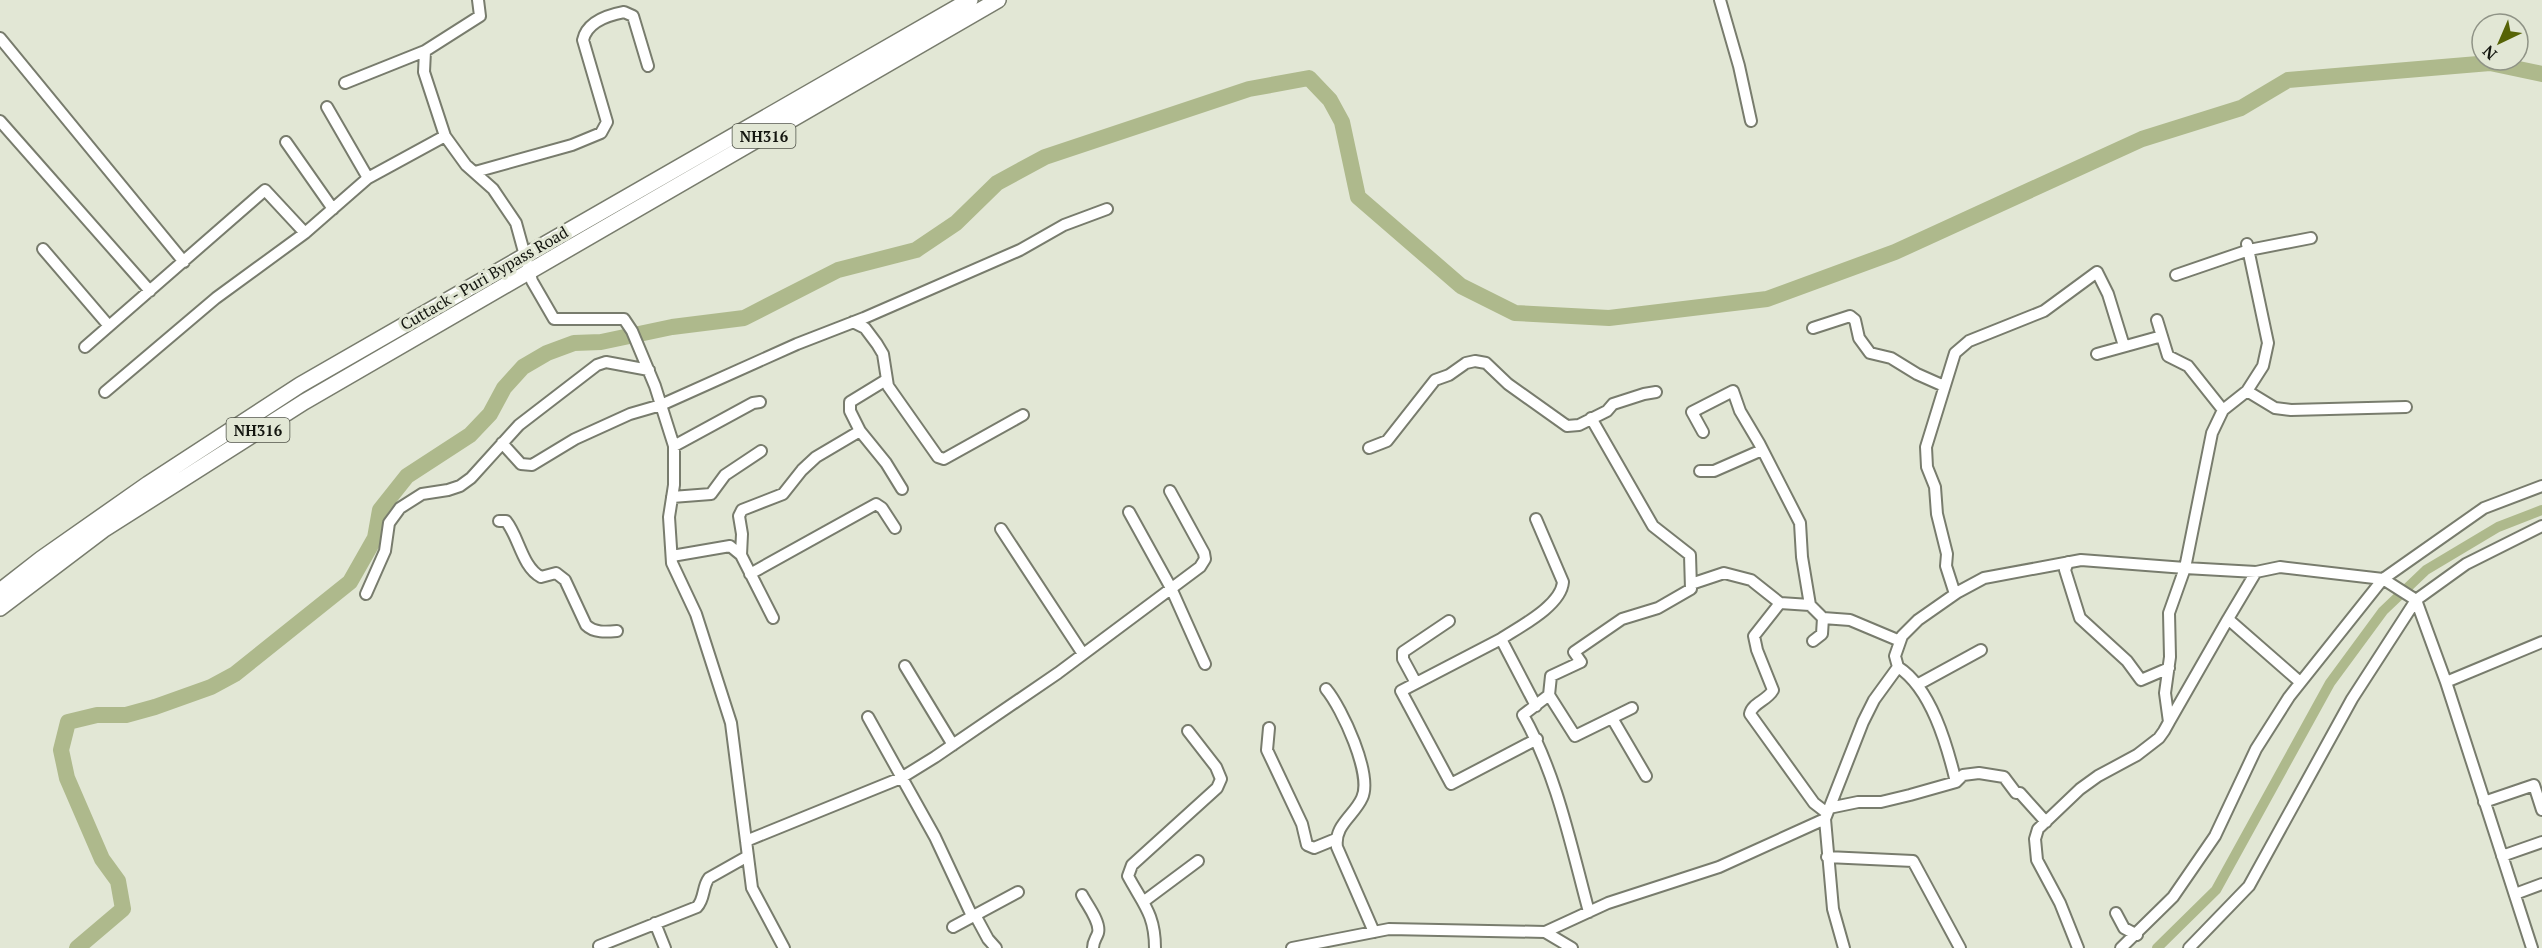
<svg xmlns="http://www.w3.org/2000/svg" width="2542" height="948" font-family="'PT Serif',serif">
  <rect width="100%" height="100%" fill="#e2e7d5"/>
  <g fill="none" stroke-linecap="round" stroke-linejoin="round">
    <path stroke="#aeb98c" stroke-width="10" d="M2157,948L2216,890L2330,683L2383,611L2426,570L2498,527L2542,510"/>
    <path stroke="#aeb98c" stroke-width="16" d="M77,948L123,909L118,881L102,859L67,778L61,750L68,722L97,715H126L155,707L211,687L235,674L350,582L375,538L380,510L407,476L470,435L490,414L504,388L523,367L547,353L574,343L601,342L672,327L744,318L838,270L916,250L956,223L997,183L1045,157L1249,89L1309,78L1330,100L1342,122L1358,197L1461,286L1515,313L1609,318L1767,299L1895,252L2142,139L2241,108L2288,80L2490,63L2542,74"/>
    <g stroke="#787c6d" stroke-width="14">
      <path id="minor" d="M478,0L480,16L425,51L424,72L445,136L466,165L493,189L516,223L532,281L554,319H624L632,331L655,386L674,446V485L669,517L672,563L696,614L731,723L752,888L784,948
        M1720,0L1739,66L1751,121
        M0,38L184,262
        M345,83L425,51
        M327,107L368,178
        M0,121L150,291
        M286,142L333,209
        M475,172L572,145L601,133L607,122L583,40C587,22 608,15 624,12L633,16L648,66
        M2247,244L2268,343L2263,366L2247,391L2223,410L2212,433L2185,568L2256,572L2280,567L2383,579L2416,600L2446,682L2532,948
        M43,249L109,326
        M2176,275L2249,250L2311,238
        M2157,320L2168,356L2188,366L2223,410
        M853,322L865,328L877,344L883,354L888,386L938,457L944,459L1023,415
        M1813,328L1850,316L1855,320L1859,338L1870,353L1891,358L1917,374L1944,386
        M85,347L265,190L305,233
        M2097,354L2162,336
        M2247,391L2275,408L2291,410L2406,407
        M105,392L216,298L305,233L368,178L445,136
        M1591,418L1653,526L1690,555L1691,589L1658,608L1622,619L1574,652L1581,662L1551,676L1549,695L1575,736L1632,708
        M860,431L850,411V402L886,380
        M1703,432L1692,412L1733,391L1740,411L1759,443L1800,523L1802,557L1810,605L1823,618
        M502,443L521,464L532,465L575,439L630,414L661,405L797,344L864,318L1020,250L1064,225L1107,209
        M674,446L753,403L760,402
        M1369,448L1387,441L1435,380L1449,375L1466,363L1475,361L1486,363L1508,384L1567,426L1579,425L1607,411L1613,404L1644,394L1656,392
        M1700,471H1714L1762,450
        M672,497L711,494L725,475L761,451
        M1129,512L1171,588L1205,664
        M499,521H506C519,537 522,567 541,577L556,573L565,580L586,625C594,633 606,632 617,631
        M1001,529L1083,654
        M741,555L742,534L739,516L742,510L783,494L802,470L816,457L860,431L886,463L902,489
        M672,556L730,546L741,555L773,618
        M2068,562L2065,570L2080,618L2127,661L2141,680L2169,668
        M2256,572L2228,619L2300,682
        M750,574L876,504L882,508L895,528
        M1691,584L1724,573L1751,580L1780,603L1810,605
        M366,594L385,551L389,523L400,508L422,494L448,490L460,486L471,478L519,425L597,365L606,362L649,370
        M1955,594L1946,566L1947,554L1937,514L1935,487L1927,467L1926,447L1955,353L1969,341L2044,311L2097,272L2108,294L2124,346
        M1780,603L1754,636L1757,650L1773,690C1767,701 1752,703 1750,714L1814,803L1827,813
        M1501,639C1519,627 1561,606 1563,582L1536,519
        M1813,641L1822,634L1823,618L1850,620L1900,641
        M905,666L953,745
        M1898,667C1931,688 1947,745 1956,782
        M2446,682L2542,642
        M1416,683L1403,659V652L1449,621
        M1917,685L1981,650
        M1326,689C1342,708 1373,775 1362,798C1354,816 1334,825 1337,847L1374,932
        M1549,695L1523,715C1557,775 1571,846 1589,912
        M1536,706L1501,639L1401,691L1451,784L1537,739
        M868,717L935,837L972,916
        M1612,718L1646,776
        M2169,722L2228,619
        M1269,728L1267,750L1302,824L1307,845L1314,848L1336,839
        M2484,802L2534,785L2542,810
        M1829,808L1858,802H1881L1910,795L1956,782L1963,775L1979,773L2004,777L2016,793H2020L2046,822
        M1825,819L1833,909L1844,948
        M746,841L901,778L935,757L1058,673L1200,567L1205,559L1204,553L1170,491
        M2502,856L2542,842
        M1827,857L1913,861L1960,948
        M2515,894L2542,884
        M1082,895C1087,905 1101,922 1098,933C1096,939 1093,941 1093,948
        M1143,902L1198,861
        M2116,913L2124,928L2137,935
        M975,915L988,939L996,948
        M655,923L665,948
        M953,927L1018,892
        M1545,932L1572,948
        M599,946L697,907C705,899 702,887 709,878L748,856
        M1155,948C1155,914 1143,904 1128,876L1132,865L1217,788L1221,779L1216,767L1188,731
        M1292,948L1389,929L1545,932L1608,903L1719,867L1825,819L1863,722L1874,700L1898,667L1895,656L1902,636L1918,620L1958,592L1984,578L2081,560L2185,568L2169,613L2170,657L2165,693L2169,722L2164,731L2159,738L2137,755L2098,776L2080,789L2038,829L2035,839L2037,860L2060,903L2078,948
        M2121,948L2173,897L2215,836L2256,749L2289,697L2383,579L2484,508L2542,486
        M2189,948L2249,886L2352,699L2416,600L2466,564L2542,526"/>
    </g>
    <g stroke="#787c6d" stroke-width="18">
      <path id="highway" d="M0,591L41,559L148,484L300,385L970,0
        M0,608L103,530L304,402L998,0"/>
    </g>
    <use href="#minor" stroke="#fff" stroke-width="10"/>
    <use href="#highway" stroke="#fff" stroke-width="15"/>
  </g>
  <g text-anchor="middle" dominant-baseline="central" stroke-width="6" stroke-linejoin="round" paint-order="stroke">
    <g fill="#e2e7d5" stroke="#51544a" stroke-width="1.5">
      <rect x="732.5" y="124" width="63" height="24" rx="4.5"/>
      <rect x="226.5" y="418" width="63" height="24" rx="4.5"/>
    </g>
    <g font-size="15" font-weight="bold" fill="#13150f">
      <text x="764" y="136">NH316</text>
      <text x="258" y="430">NH316</text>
    </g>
    <g font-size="16" fill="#13150f" stroke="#e2e7d5">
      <text transform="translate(484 278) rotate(-30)">Cuttack - Puri Bypass Road</text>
    </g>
  </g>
  <g transform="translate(2500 42) rotate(224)"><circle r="28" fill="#e2e7d5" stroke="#8f9386" stroke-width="1.5"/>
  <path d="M0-4.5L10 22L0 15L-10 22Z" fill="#566306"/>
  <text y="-9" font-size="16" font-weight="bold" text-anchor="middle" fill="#13150f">N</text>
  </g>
</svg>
